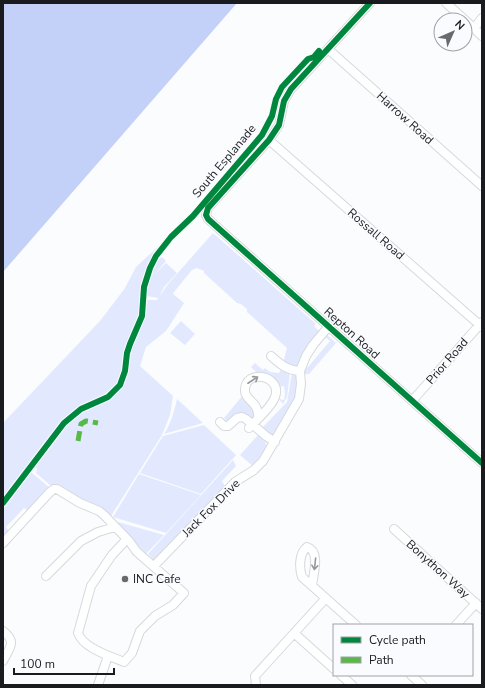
<svg xmlns="http://www.w3.org/2000/svg" width="485" height="688" font-family="'Nunito Sans',sans-serif">
  <rect width="100%" height="100%" fill="#fbfcfe"/>
  <path fill="#e2e9ff" d="M213,233L316,324L314,326L320,332L299,366L296,367L283,363L287,348L247,312V309L241,304L237,303L204,273V271L197,268L192,270L174,292L173,294L184,303L166,331L146,347L140,366L173,396L170,415L162,435L111,516L51,486L36,473L37,469L35,464C48,446 61,425 79,413C90,406 103,405 113,397C129,383 126,365 132,346C134,340 138,333 141,327C145,318 145,309 145,300H157L158,298L146,296L150,275L154,274H150L156,261L162,257L166,261L155,274L166,263L177,273L164,287L159,297L168,284Z
    M162,243L148,265L142,286L141,312L127,346L123,371L118,383L108,394L74,411L58,425L3,500V423L100,321L125,288L136,267Z
    M181,321L195,334L185,345L170,333Z
    M326,334L336,343L309,374H305V368L308,367L330,341L324,336Z
    M255,363L263,370L265,368L270,372L279,373L281,369L290,373L287,397L283,404L279,399L284,400L285,394L284,386L278,387L258,374L251,367Z
    M292,373L296,375L298,377L296,397L274,434L271,435L261,429L287,402Z
    M243,395L255,409L254,417L252,418C238,412 241,411 228,422L224,418Z
    M177,399L203,423L164,434C171,423 174,412 177,399Z
    M204,425L236,455L201,494L140,473L163,436Z
    M258,435C263,439 267,442 267,449L254,467L240,455Z
    M233,460L236,466L222,481L226,488L156,562L148,554Z
    M31,472L50,488L29,511L24,508L6,527L9,531L3,538V508Z
    M139,474L201,495L166,533L113,517Z
    M116,522H118L164,535L146,554Z"/>
  <path fill="#c3d1f9" d="M3,3H237L3,272Z"/>
  <g fill="none" stroke-linecap="round" stroke-linejoin="round">
    <g stroke="#d8d8dc" stroke-width="10">
      <path id="minor" d="M370,3L291,89L284,101L279,125L269,140L208,208L206,215L208,219L482,463
        M446,3L465,20
        M465,20L482,36
        M474,28L482,18
        M328,49L482,186
        M269,140L482,327
        M271,356C281,365 287,370 300,371
        M412,401L482,322
        M220,422L224,426H228L237,418L242,417L246,419L266,436L275,442
        M249,428C257,419 271,408 275,397C283,375 244,368 245,391C245,401 259,401 258,417
        M394,529L482,609
        M3,543L50,492L54,489H57L80,503L99,511L104,515L129,541L137,552L184,593L173,605L155,616L140,631L132,653L124,662C110,656 83,648 78,633L91,586L112,555L127,539
        M154,566L235,482L254,470L263,461L299,399L301,384L300,371L306,356L313,345L329,326
        M46,576L81,541L98,532L115,527
        M312,586C313,575 321,551 307,547C299,553 299,568 302,577L356,625
        M456,625L476,603
        M3,631C17,642 10,647 3,661
        M294,633L334,669
        M341,675L352,685
        M411,675L422,685
        M98,685L108,656
        M256,685L255,676L326,598"/>
    </g>
    <use href="#minor" stroke="#feffff" stroke-width="8"/>
    <path stroke="#58b947" stroke-width="5" stroke-dasharray="10 5" stroke-linecap="butt" d="M78,441L81,424L86,421L98,423"/>
    <g stroke="#fafbff" stroke-width="8">
      <path id="cycleway" d="M370,3L291,89L284,101L279,125L269,140L208,208L206,215L208,219L482,463
        M3,503L64,423L81,409L108,397L120,385L125,371L127,353L130,344L142,316L144,287L150,268L156,256L171,237L193,216L262,135L272,116L276,99L282,87L308,59L314,57L319,51"/>
    </g>
    <use href="#cycleway" stroke="#00873e" stroke-width="6"/>
  </g>
  <defs><path id="oneway-shaft" d="M-6 0H5M1.5-3L5.5 0L1.5 3" fill="none" stroke-width="1.6" stroke-linecap="round" stroke-linejoin="round"/></defs>
  <g stroke="#97989a">
    <use href="#oneway-shaft" transform="translate(253 380) rotate(-33)"/>
    <use href="#oneway-shaft" transform="translate(315 564) rotate(96)"/>
  </g>
  <circle fill="#696a6c" stroke="#fafbff" stroke-width="1.5" cx="125" cy="579" r="4"/>
  <g text-anchor="middle" dominant-baseline="central" stroke-width="3" stroke-linejoin="round" paint-order="stroke">
    <g font-size="12" fill="#1a1b1e" stroke="#fafbff">
      <text transform="translate(405 118) rotate(42)">Harrow Road</text>
      <text transform="translate(224 161) rotate(-50)">South Esplanade</text>
      <text transform="translate(376 234) rotate(41)">Rossall Road</text>
      <text transform="translate(352 333) rotate(42)">Repton Road</text>
      <text transform="translate(447 361) rotate(-49)">Prior Road</text>
      <text transform="translate(211 508) rotate(-45)">Jack Fox Drive</text>
      <text transform="translate(438 569) rotate(42)">Bonython Way</text>
    </g>
    <g font-size="12" fill="#1a1b1e" stroke="#fafbff" text-anchor="start">
      <text x="133" y="579">INC Cafe</text>
    </g>
  </g>
  <rect width="485" height="688" fill="none" stroke="#1a1b1e" stroke-width="8"/>
  <rect x="333" y="624" width="140" height="52" fill="#fafbff" stroke="#a0a1a5"/>
  <rect x="341" y="637" width="20" height="6" fill="#00873e" stroke="#a0a1a5"/>
  <text x="369" y="644" font-size="12" fill="#1a1b1e">Cycle path</text>
  <rect x="341" y="657" width="20" height="6" fill="#58b947" stroke="#a0a1a5"/>
  <text x="369" y="664" font-size="12" fill="#1a1b1e">Path</text>
  <g transform="translate(453 32) rotate(45)"><circle r="19" fill="#fafbff" stroke="#a0a1a5"/>
  <path d="M0-3L7 15L0 10L-7 15Z" fill="#696a6c"/>
  <text y="-6" font-size="11" font-weight="bold" text-anchor="middle" fill="#1a1b1e">N</text>
  </g>
  <path d="M14 668v6h100v-6" fill="none" stroke="#1a1b1e" stroke-width="2"/>
  <text x="20" y="668" font-size="12" fill="#1a1b1e" stroke="#fafbff" stroke-width="3" paint-order="stroke">100 m</text>
</svg>
